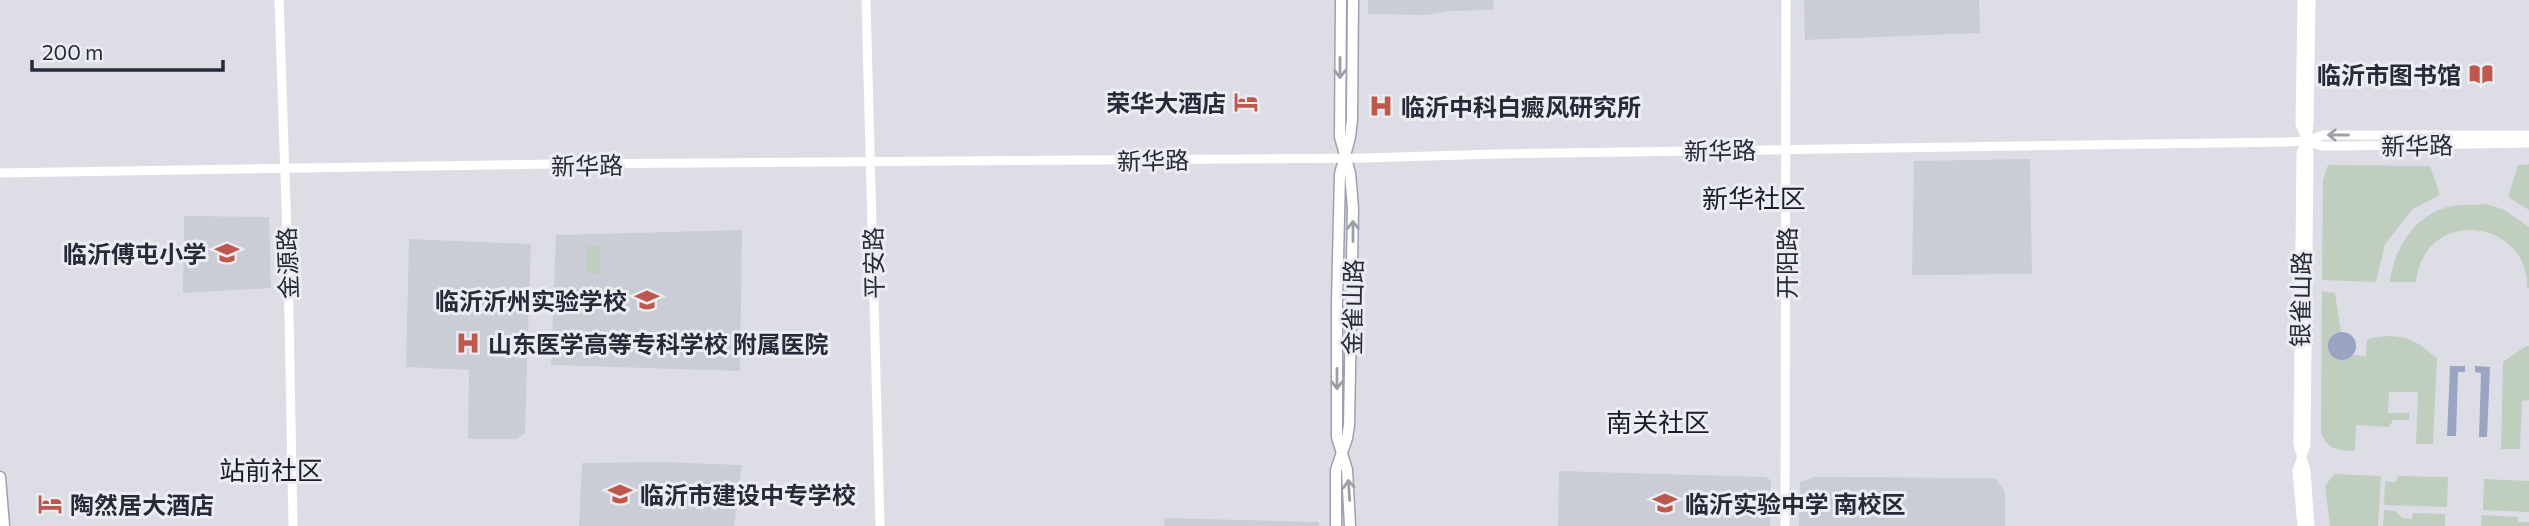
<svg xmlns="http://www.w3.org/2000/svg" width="2529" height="526" font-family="Commissioner,'Noto Sans SC',sans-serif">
  <rect width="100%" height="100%" fill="#dddee5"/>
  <path fill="#cbcdd6" d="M1368,0H1494L1493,10L1448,11L1427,15L1368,14Z
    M1804,0H1979L1980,33L1805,40Z
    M2030,159L2032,274L1912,275L1914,161Z
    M184,216L269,217L271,288L183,293Z
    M742,230L740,371L551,365L556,235Z
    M409,239L531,244L525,433L517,439H468L469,370L406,367Z
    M663,462L742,465L734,526H579L582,463Z
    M1559,471L1765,477L1771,480L1770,526H1558Z
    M1814,477L1995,478L2005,491V526H1799L1800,482Z
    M1165,518L1319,522V526H1164Z"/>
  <path fill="#bfcebf" d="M2529,164V210L2508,197L2518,165Z
    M2328,165L2430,166L2440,195L2413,209L2385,244L2376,282L2322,280L2323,180Z
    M2485,204L2503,209L2529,227V288H2527C2529,218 2424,206 2416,282H2390C2393,249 2417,212 2452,206C2463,204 2475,205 2485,204Z
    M587,246H601L600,274L586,273Z
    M2322,291L2335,293L2341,332L2336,333L2329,351C2335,360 2345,363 2353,355L2366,356L2367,340C2377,335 2403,335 2413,341C2422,345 2429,353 2437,358L2433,444H2416L2418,392H2389L2388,413H2409V420H2393L2389,427L2356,425L2355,451C2337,450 2327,450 2321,432Z
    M2526,346H2529V400L2522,401L2520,449H2501L2503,362Z
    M2334,474L2381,476L2378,526H2330L2325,486Z
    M2398,476L2448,477L2447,507L2384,505L2385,481L2395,482Z
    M2484,479L2529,481V512L2483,510Z
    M2384,510L2396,511L2402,518L2412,519L2413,513L2445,514V526H2383Z
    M2482,515L2518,517V522H2529V526H2481Z"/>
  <path fill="#9ba4c2" d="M2328 346a14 14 0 1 1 28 0a14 14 0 1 1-28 0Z
    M2450,366H2465V372H2458L2456,436H2447Z
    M2475,366L2490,367L2487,437H2479L2481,373L2475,372Z"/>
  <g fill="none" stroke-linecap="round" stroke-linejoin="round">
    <g stroke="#9da0af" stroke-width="13">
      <path id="primary" d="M0,477L4,526
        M1336,526V470L1347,438L1349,425L1353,208L1350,173L1340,137L1341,0
        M1350,526L1347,470L1337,437V303L1340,174L1350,137L1352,119L1353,0"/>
    </g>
    <path stroke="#fff" stroke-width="9" d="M279,0L288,263L293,526
      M866,0L880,526
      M2302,0L2300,124L2307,140
      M2307,141L2322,146H2343L2529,143
      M0,173L553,164L1364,158L1496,154L2286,142L2307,141L2323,135H2529
      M1785,526L1786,0
      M2302,526L2297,471L2306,445L2309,153L2307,141
      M2310,526L2306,471L2298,444L2301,153L2307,141L2309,122L2311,0"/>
    <use href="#primary" stroke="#fff" stroke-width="10"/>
  </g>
  <defs><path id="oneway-shaft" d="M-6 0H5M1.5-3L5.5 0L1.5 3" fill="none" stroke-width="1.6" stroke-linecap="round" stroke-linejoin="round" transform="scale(1.75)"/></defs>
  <g stroke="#9e9fa6">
    <use href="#oneway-shaft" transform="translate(1340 68) rotate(90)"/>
    <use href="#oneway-shaft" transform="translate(2338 135) rotate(180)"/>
    <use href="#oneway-shaft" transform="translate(1353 231) rotate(-90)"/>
    <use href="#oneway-shaft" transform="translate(1337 379) rotate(90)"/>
    <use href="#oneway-shaft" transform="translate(1349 490) rotate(-94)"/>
  </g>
  <defs>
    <g id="library-bare" transform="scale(1.89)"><path d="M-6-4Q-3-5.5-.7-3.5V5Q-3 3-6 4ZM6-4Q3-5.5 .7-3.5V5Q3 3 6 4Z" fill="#be584d" stroke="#ecedf3" stroke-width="2.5" paint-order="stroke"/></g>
    <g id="hotel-bare" transform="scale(1.89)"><path d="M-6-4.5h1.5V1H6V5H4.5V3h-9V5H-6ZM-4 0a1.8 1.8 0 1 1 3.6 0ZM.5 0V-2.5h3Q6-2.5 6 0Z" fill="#be584d" stroke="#ecedf3" stroke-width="2.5" paint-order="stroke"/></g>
    <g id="hospital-bare" transform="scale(1.89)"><path d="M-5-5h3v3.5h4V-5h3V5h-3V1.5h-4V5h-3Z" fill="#be584d" stroke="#ecedf3" stroke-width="2.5" paint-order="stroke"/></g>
    <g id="school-bare" transform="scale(1.89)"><path d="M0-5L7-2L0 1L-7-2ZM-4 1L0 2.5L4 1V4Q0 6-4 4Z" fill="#be584d" stroke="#ecedf3" stroke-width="2.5" paint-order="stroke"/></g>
  </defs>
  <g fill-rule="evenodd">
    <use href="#library-bare" x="2481" y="74"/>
    <use href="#hotel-bare" x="1246" y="102"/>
    <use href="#hospital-bare" x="1381" y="106"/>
    <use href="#school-bare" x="227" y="253"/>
    <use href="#school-bare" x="647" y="300"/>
    <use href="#hospital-bare" x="468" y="343"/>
    <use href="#school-bare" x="620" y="494"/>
    <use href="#school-bare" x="1665" y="503"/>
    <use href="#hotel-bare" x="50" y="504"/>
  </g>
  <g text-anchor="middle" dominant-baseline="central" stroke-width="6" stroke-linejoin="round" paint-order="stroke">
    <g font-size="24" font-weight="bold" fill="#282a3a" stroke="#ecedf3" text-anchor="start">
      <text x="2461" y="74" text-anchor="end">临沂市图书馆</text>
      <text x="1226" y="102" text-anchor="end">荣华大酒店</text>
      <text x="1401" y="106">临沂中科白癜风研究所</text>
      <text x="207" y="253" text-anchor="end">临沂傅屯小学</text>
      <text x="627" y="300" text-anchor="end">临沂沂州实验学校</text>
      <text x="488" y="343">山东医学高等专科学校 附属医院</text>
      <text x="640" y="494">临沂市建设中专学校</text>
      <text x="1685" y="503">临沂实验中学 南校区</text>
      <text x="70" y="504">陶然居大酒店</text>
    </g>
    <g font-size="24" fill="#282a3a" stroke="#ecedf3">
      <text transform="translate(2417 145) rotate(-1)">新华路</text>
      <text transform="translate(1720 150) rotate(-1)">新华路</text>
      <text transform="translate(1153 160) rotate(-1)">新华路</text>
      <text transform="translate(587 165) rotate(-1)">新华路</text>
      <text transform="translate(287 263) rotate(-92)">金源路</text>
      <text transform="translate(873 263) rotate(-91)">平安路</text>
      <text transform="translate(1786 263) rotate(-90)">开阳路</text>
      <text transform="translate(2300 299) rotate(-89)">银雀山路</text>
      <text transform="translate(1352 307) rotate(-89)">金雀山路</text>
    </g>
    <g font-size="26" fill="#1a1c2a" stroke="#ecedf3">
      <text x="1754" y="197">新华社区</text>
      <text x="1658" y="421">南关社区</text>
      <text x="271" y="469">站前社区</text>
    </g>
  </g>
  <path d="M32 60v10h191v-10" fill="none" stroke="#282a3a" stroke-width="3.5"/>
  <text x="42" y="60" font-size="21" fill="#282a3a" stroke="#ecedf3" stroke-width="5" paint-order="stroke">200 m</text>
</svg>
